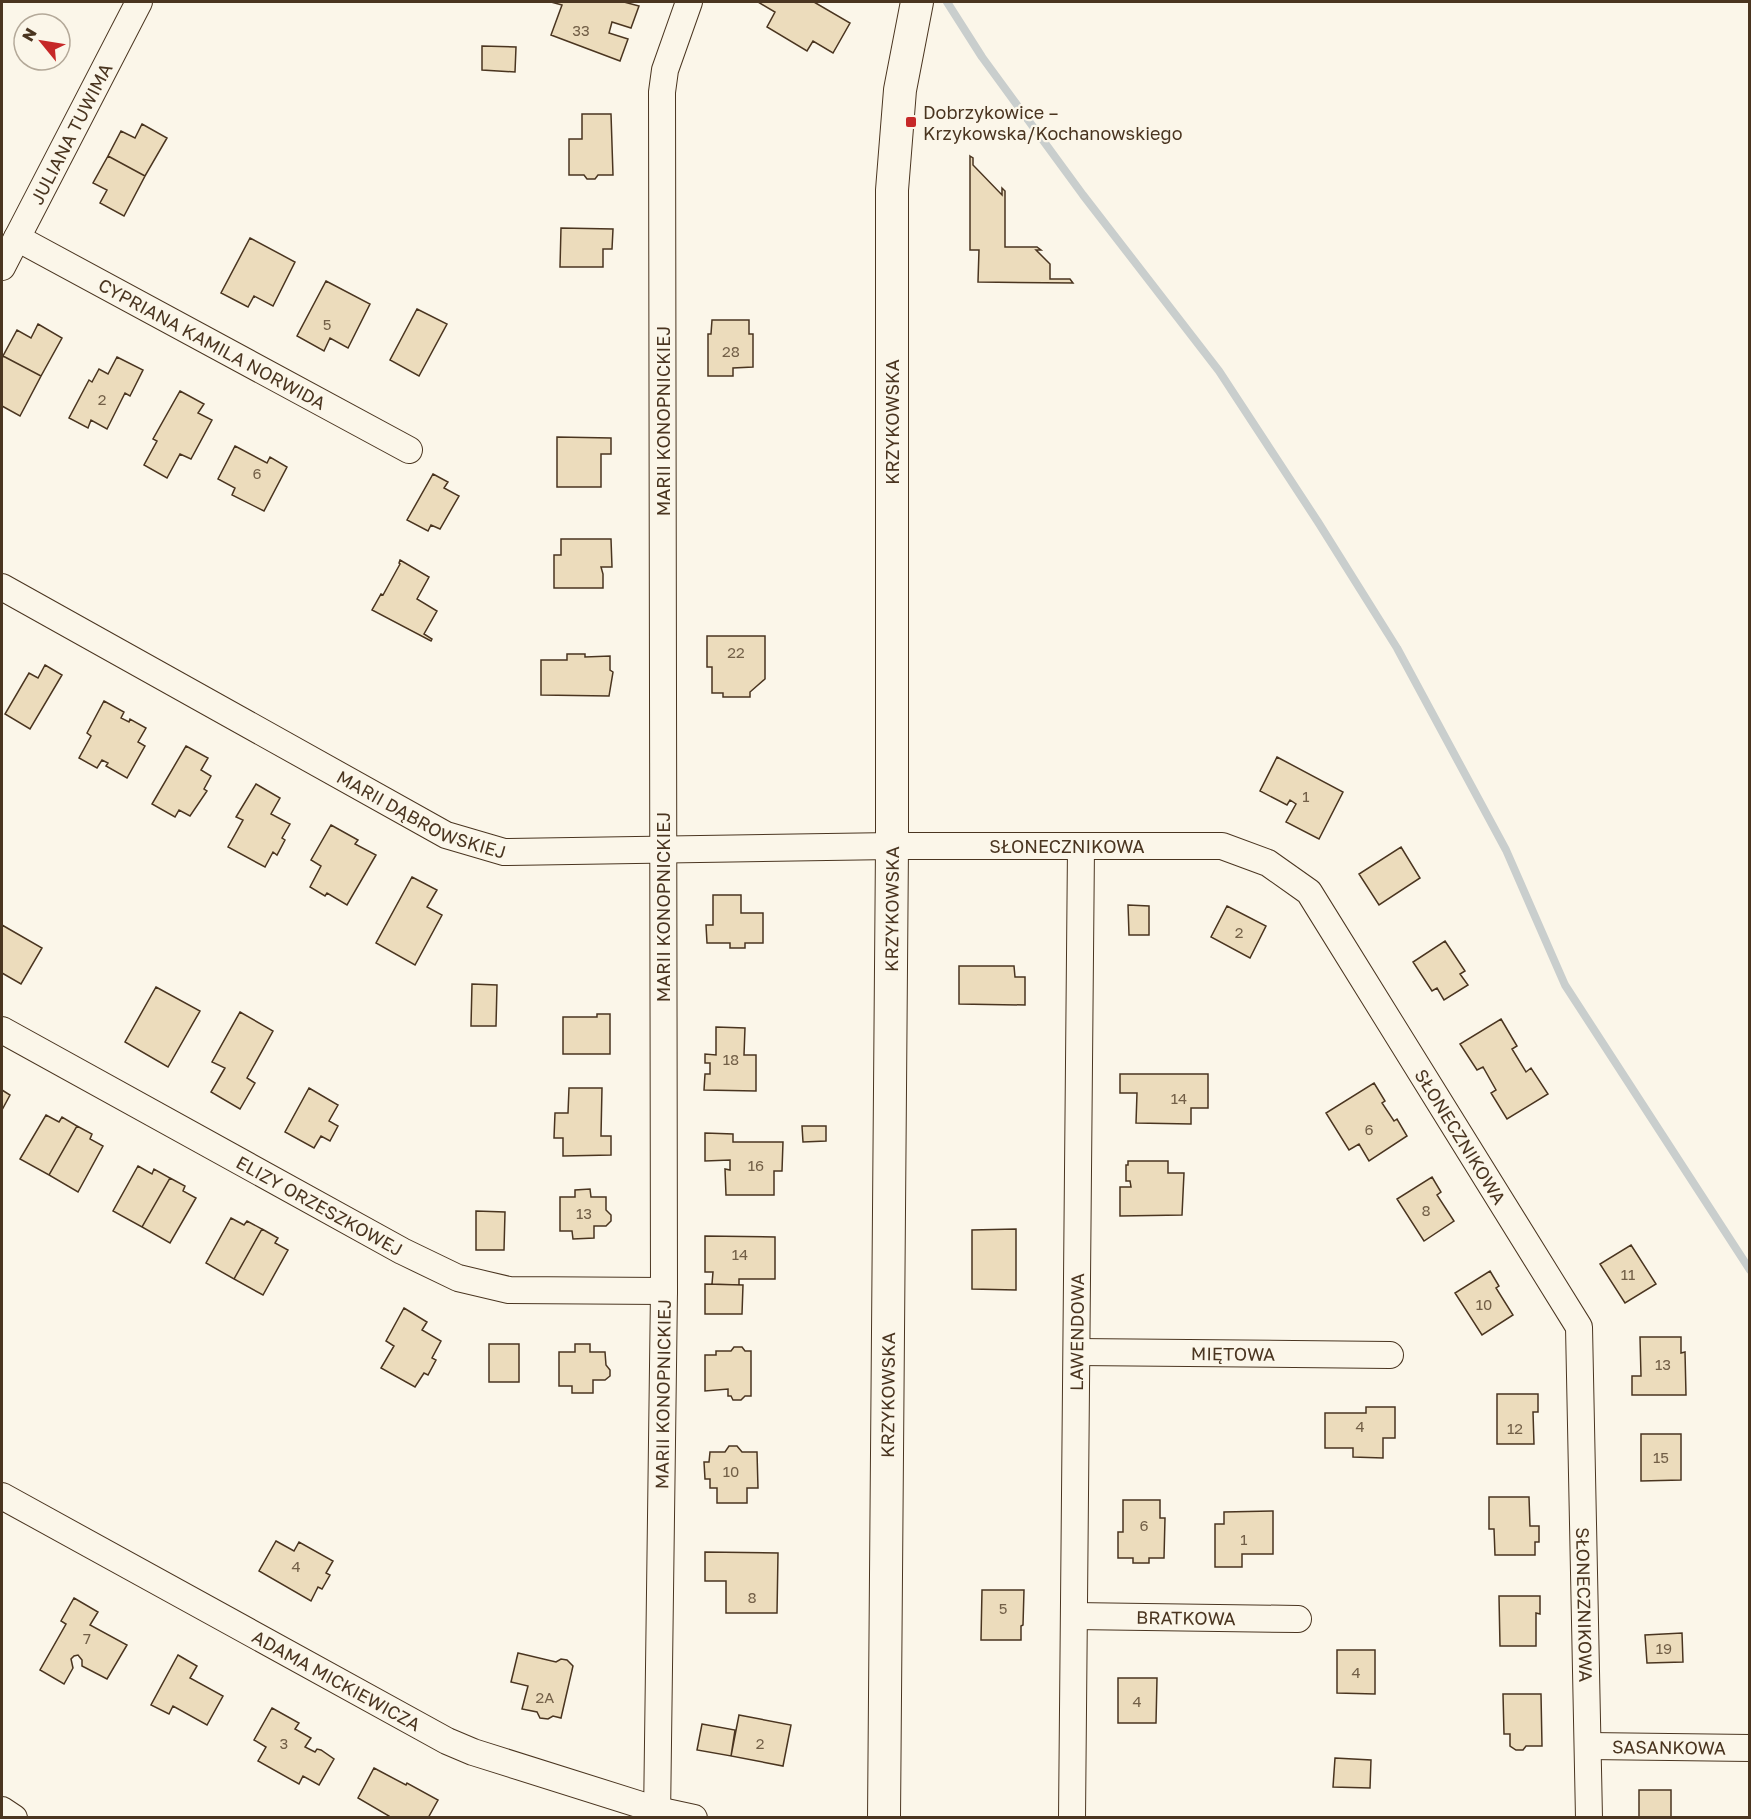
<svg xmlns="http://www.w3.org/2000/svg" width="1751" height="1819" font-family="'Golos Text',sans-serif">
  <rect width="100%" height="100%" fill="#fbf6e9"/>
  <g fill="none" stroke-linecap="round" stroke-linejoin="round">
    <path stroke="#c9cecd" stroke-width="8" d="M947,2L982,57L1083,195L1219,371L1318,522L1397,648L1506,850L1565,985L1750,1270"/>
  </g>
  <path fill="#ecdcbc" stroke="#4a3520" stroke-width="1.5" d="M551,2H624L639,6L631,28L612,22L609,33L628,39L620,61L551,35L562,5Z
    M758,2H814L850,23L833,53L813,41L807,51L767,27L775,12Z
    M482,46L516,47L515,72L482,70Z
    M582,114H611L613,175H598L595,179H587L584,175H569V139H582Z
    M142,124L167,138L145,176L108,156L121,131L135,138Z
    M108,156L145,176L124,216L100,203L107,190L93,183Z
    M970,156L973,158V165L1002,195V188L1005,191V247H1037L1041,250H1036L1050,264V279H1070L1073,283L978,282L979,250H970Z
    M561,228L613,229L612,249H603V267H560Z
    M250,238L295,262L273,306L254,296L248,307L221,293Z
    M326,281L370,304L348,348L330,338L324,351L297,336Z
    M417,309L447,324L419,376L390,360Z
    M712,320H749V334H753V367L733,368V376H708V334H711Z
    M38,324L62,338L41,376L3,356L17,330L31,338Z
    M3,356L41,376L20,416L2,406V359Z
    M117,357L143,370L130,396L125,393L107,429L91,420L88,428L69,418L89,380L92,382L99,369L108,374Z
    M180,391L204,404L198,413L212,420L191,459L180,454L167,478L144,465L157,441L153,439Z
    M557,437L611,438V454H601V487H557Z
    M235,446L267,463L270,457L287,467L264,511L232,495L235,488L218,479Z
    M433,474L448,482L444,488L459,496L440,529L431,525L428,531L407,520Z
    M561,539H611L612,567H601L603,574V588H554V555H561Z
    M400,560L429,577L417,599L437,611L424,634L432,639L431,641L372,610L381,594L383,595L400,564L399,563Z
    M707,636H765V679L750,692V697H723V693H712V667H707Z
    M567,654H585V657L610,656V670L613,672L609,696L541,695V660H567Z
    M45,665L62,675L30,729L5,714L29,673L38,678Z
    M104,701L124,712L121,718L129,722L130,719L146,728L138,742L145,746L127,778L106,766L108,763L102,760L97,768L79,758L91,736L87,733Z
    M186,746L208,758L201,770L211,776L204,789L207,791L190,816L179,810L175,817L152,804Z
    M1277,757L1343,792L1319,839L1286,822L1296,804L1290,800L1287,805L1260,791Z
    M256,784L280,798L271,814L290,824L282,838L285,840L277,855L273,852L265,867L228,847L243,820L236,817Z
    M331,825L358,840L355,844L376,855L347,905L327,893L325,896L310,887L321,866L311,860Z
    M1401,847L1420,878L1379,905L1359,874Z
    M412,877L437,890L427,907L442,915L415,965L376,943Z
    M713,895H741V913H763V943H745V948H730V943H707L706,925H713Z
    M1128,905L1149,906V935H1129Z
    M1227,906L1266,926L1250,958L1211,937Z
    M2,925L42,948L21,984L2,973Z
    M1445,941L1465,971L1460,974L1468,985L1444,1000L1437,988L1432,991L1413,962Z
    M959,966H1014L1015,977H1025V1005L959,1004Z
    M472,984L497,985L496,1026H471Z
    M156,987L200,1011L168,1067L125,1042Z
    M240,1012L273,1031L247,1078L255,1083L240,1109L211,1092L225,1068L212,1062Z
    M597,1014H610V1054H563V1017H597Z
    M1501,1019L1517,1046L1512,1049L1526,1072L1531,1068L1548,1094L1507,1119L1491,1093L1496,1090L1483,1067L1477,1070L1460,1044Z
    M716,1027L745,1028L744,1055H756V1091L704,1090L705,1074H710V1063H705V1054L716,1055Z
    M1120,1074H1208V1108H1191V1124L1136,1123L1137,1093H1120Z
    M1374,1083L1385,1101L1382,1103L1394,1121L1397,1119L1407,1136L1369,1161L1359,1144L1349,1150L1326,1113Z
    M309,1088L338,1105L329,1121L338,1126L330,1141L321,1136L314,1148L285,1132Z
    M569,1088H602L601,1136H611V1155L563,1156V1138H554L555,1113H568Z
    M2,1090L10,1095L2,1110Z
    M46,1115L59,1122L62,1117L77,1126L49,1175L20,1159Z
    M77,1126L92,1134L90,1139L103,1146L78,1192L49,1175Z
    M802,1126H826V1141L803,1142Z
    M705,1133L733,1134V1142H783L782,1171H774V1195H726L725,1169L730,1170V1160L705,1161Z
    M1128,1161H1168V1173H1184L1182,1215L1120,1216V1187H1131L1130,1181H1126V1165H1128Z
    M138,1166L152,1174L154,1169L170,1178L142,1227L113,1211Z
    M1432,1177L1441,1192L1437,1195L1454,1221L1424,1241L1397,1199Z
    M170,1178L185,1186L183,1191L196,1198L170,1243L142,1227Z
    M590,1189L591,1197H606V1210L611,1215V1221L606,1226H594V1238L573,1239L572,1231H560V1197H575V1190Z
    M476,1211L505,1212L504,1250H476Z
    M231,1218L244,1225L247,1221L262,1229L234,1279L206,1263Z
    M262,1229L278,1238L275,1243L288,1250L263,1295L234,1279Z
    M1016,1229V1290L972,1289V1230Z
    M705,1236L775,1237V1279H739V1285L712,1284L713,1272H705Z
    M1631,1245L1656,1284L1625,1303L1600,1264Z
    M1490,1271L1499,1286L1496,1288L1513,1315L1482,1335L1455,1293Z
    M705,1284L743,1285L742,1314H705Z
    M404,1308L427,1322L422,1330L441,1341L432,1358L436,1360L428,1375L424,1373L415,1387L381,1368L394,1346L386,1341Z
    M1640,1337H1681V1353L1685,1352L1686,1395H1632V1376H1641Z
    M489,1344H519V1382H489Z
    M575,1344H590V1352H605L606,1365L610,1370V1376L605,1380H593V1393H572V1386H559V1352H575Z
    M734,1347H742L745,1351H751V1396H745L741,1400H733L731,1396H728V1389L705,1391V1355H716V1351H731Z
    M1497,1394H1538V1412H1533L1534,1444H1497Z
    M1366,1407H1395V1438H1383V1458L1353,1457V1448H1325V1413H1366Z
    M1641,1434H1681V1480L1641,1481Z
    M729,1446H737L742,1452H757L758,1488H747V1503H717V1488H710V1479H705L704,1462H709L710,1452H725Z
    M1489,1497H1529L1530,1526H1539V1542H1535V1555H1495L1494,1529H1489Z
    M1123,1500H1160V1518H1165L1164,1558H1149V1563H1133V1558H1118V1532H1123Z
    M1273,1511V1554H1242V1567H1215V1524H1224V1512Z
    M276,1541L294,1551L299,1542L333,1561L326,1573L330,1575L322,1589L318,1587L311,1601L259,1571Z
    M705,1552L778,1553L777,1613H726V1581H705Z
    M982,1590H1024L1023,1625L1021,1626V1640H981Z
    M1499,1596H1540V1614L1536,1613V1646H1500Z
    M74,1598L98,1612L90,1625L127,1645L107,1679L82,1666V1660L78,1655L74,1656L71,1659L73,1668L64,1684L40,1670L66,1624L61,1621Z
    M1682,1633L1683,1662L1647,1663L1645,1635Z
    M1337,1650H1375V1694L1337,1693Z
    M518,1653L556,1662L561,1659L567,1660L573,1666L561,1718L553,1716L548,1719L540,1718L537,1712L522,1709L528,1686L511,1682Z
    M178,1655L197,1666L190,1678L223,1696L207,1725L173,1706L169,1714L151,1705Z
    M1118,1678H1157L1156,1723H1118Z
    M1503,1694H1541L1542,1746H1526L1523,1750H1516L1510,1746V1734H1504Z
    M272,1708L299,1723L295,1729L311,1738L305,1747L315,1752L317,1749L321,1750L334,1759L319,1785L303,1776L299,1784L258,1761L266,1747L254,1740Z
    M739,1715L791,1725L783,1766L731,1756Z
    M702,1724L735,1730L731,1756L697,1750Z
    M1335,1758L1371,1760L1370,1788L1333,1787Z
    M374,1768L406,1785L407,1783L438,1800L428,1818H388L389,1816L358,1798Z
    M1639,1790H1671V1818H1639Z"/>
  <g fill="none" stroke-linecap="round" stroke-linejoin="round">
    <g stroke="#4a3520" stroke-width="28">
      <g id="minor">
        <path id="s1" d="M17,238L409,450"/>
        <path id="s2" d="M2,267L139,2"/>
        <path id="s3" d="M2,587L446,835L504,852L892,846H1222L1268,863L1309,892L1579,1327L1589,1818"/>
        <path id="s4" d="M2,1030L402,1251L458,1278L509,1290L664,1291"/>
        <path id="s5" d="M1077,1352L1390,1355"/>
        <path id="s6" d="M2,1496L447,1741L473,1752L657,1810L694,1818"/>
        <path id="s7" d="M1074,1616L1298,1619"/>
        <path id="s8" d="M1589,1746L1750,1748"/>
        <path d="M2,1810L14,1818"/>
        <path id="s9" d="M657,1818L664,1291L662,92L665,70L689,2"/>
        <path id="s10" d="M1072,1818L1081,847"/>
      </g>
    </g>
    <g stroke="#4a3520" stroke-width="34">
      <g id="tertiary">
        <path id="s11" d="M884,1818L892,846V190L900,90L917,2"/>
      </g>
    </g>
    <use href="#minor" stroke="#fbf6e9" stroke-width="26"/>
    <use href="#tertiary" stroke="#fbf6e9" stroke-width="32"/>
  </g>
  <rect fill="#c62828" stroke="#fbf6e9" stroke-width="2" x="905" y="116" width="12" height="12" rx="3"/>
  <g text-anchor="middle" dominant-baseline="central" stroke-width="4.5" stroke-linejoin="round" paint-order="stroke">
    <g font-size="15" fill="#725f47">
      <text x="581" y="30">33</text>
      <text x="327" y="324">5</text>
      <text x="731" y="351">28</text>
      <text x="102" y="399">2</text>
      <text x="257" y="473">6</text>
      <text x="736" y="652">22</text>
      <text x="1306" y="796">1</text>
      <text x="1239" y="932">2</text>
      <text x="731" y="1059">18</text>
      <text x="1179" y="1098">14</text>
      <text x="1369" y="1129">6</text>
      <text x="756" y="1165">16</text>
      <text x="1426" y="1210">8</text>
      <text x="584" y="1213">13</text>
      <text x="740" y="1254">14</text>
      <text x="1628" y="1274">11</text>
      <text x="1484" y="1304">10</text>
      <text x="1663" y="1364">13</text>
      <text x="1360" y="1426">4</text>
      <text x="1515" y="1428">12</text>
      <text x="1661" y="1457">15</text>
      <text x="731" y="1471">10</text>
      <text x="1144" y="1525">6</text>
      <text x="1244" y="1539">1</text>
      <text x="296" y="1566">4</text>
      <text x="752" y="1597">8</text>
      <text x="1003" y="1608">5</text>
      <text x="87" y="1638">7</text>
      <text x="1664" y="1648">19</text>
      <text x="1356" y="1672">4</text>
      <text x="545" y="1697">2A</text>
      <text x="1137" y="1701">4</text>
      <text x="284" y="1743">3</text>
      <text x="760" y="1743">2</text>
    </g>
    <g font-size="18" fill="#4a3520" stroke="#fbf6e9" text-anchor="start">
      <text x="923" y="112">Dobrzykowice –<tspan x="923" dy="21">Krzykowska/Kochanowskiego</tspan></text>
    </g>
    <g font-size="18" fill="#4a3520" stroke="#fbf6e9">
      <text stroke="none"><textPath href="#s2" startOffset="150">JULIANA TUWIMA</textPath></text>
      <text stroke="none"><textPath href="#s1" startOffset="222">CYPRIANA KAMILA NORWIDA</textPath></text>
      <text transform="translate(663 421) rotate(-90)">MARII KONOPNICKIEJ</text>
      <text transform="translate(892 422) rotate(-90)">KRZYKOWSKA</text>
      <text stroke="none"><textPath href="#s3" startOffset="478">MARII DĄBROWSKIEJ</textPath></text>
      <text stroke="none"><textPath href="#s3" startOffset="1132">SŁONECZNIKOWA</textPath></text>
      <text transform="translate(663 907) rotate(-90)">MARII KONOPNICKIEJ</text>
      <text stroke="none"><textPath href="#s11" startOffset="909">KRZYKOWSKA</textPath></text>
      <text stroke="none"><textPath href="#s3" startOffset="1674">SŁONECZNIKOWA</textPath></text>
      <text stroke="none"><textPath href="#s4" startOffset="363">ELIZY ORZESZKOWEJ</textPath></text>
      <text stroke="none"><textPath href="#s10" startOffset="486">LAWENDOWA</textPath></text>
      <text stroke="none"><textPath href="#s5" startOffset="156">MIĘTOWA</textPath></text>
      <text stroke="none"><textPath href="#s9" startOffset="424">MARII KONOPNICKIEJ</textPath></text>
      <text stroke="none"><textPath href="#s11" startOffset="423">KRZYKOWSKA</textPath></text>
      <text stroke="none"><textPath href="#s3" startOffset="2176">SŁONECZNIKOWA</textPath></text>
      <text stroke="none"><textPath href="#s7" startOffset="112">BRATKOWA</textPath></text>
      <text stroke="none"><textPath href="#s6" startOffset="382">ADAMA MICKIEWICZA</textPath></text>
      <text stroke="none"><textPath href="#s8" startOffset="80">SASANKOWA</textPath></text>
    </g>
  </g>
  <rect width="1751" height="1819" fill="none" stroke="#4a3520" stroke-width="6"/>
  <g transform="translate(42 42) rotate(300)"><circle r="28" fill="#fbf6e9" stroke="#b4a999" stroke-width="1.5"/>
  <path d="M0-4.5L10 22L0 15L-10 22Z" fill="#c62828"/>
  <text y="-9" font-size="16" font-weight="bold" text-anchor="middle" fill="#4a3520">N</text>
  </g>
</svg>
